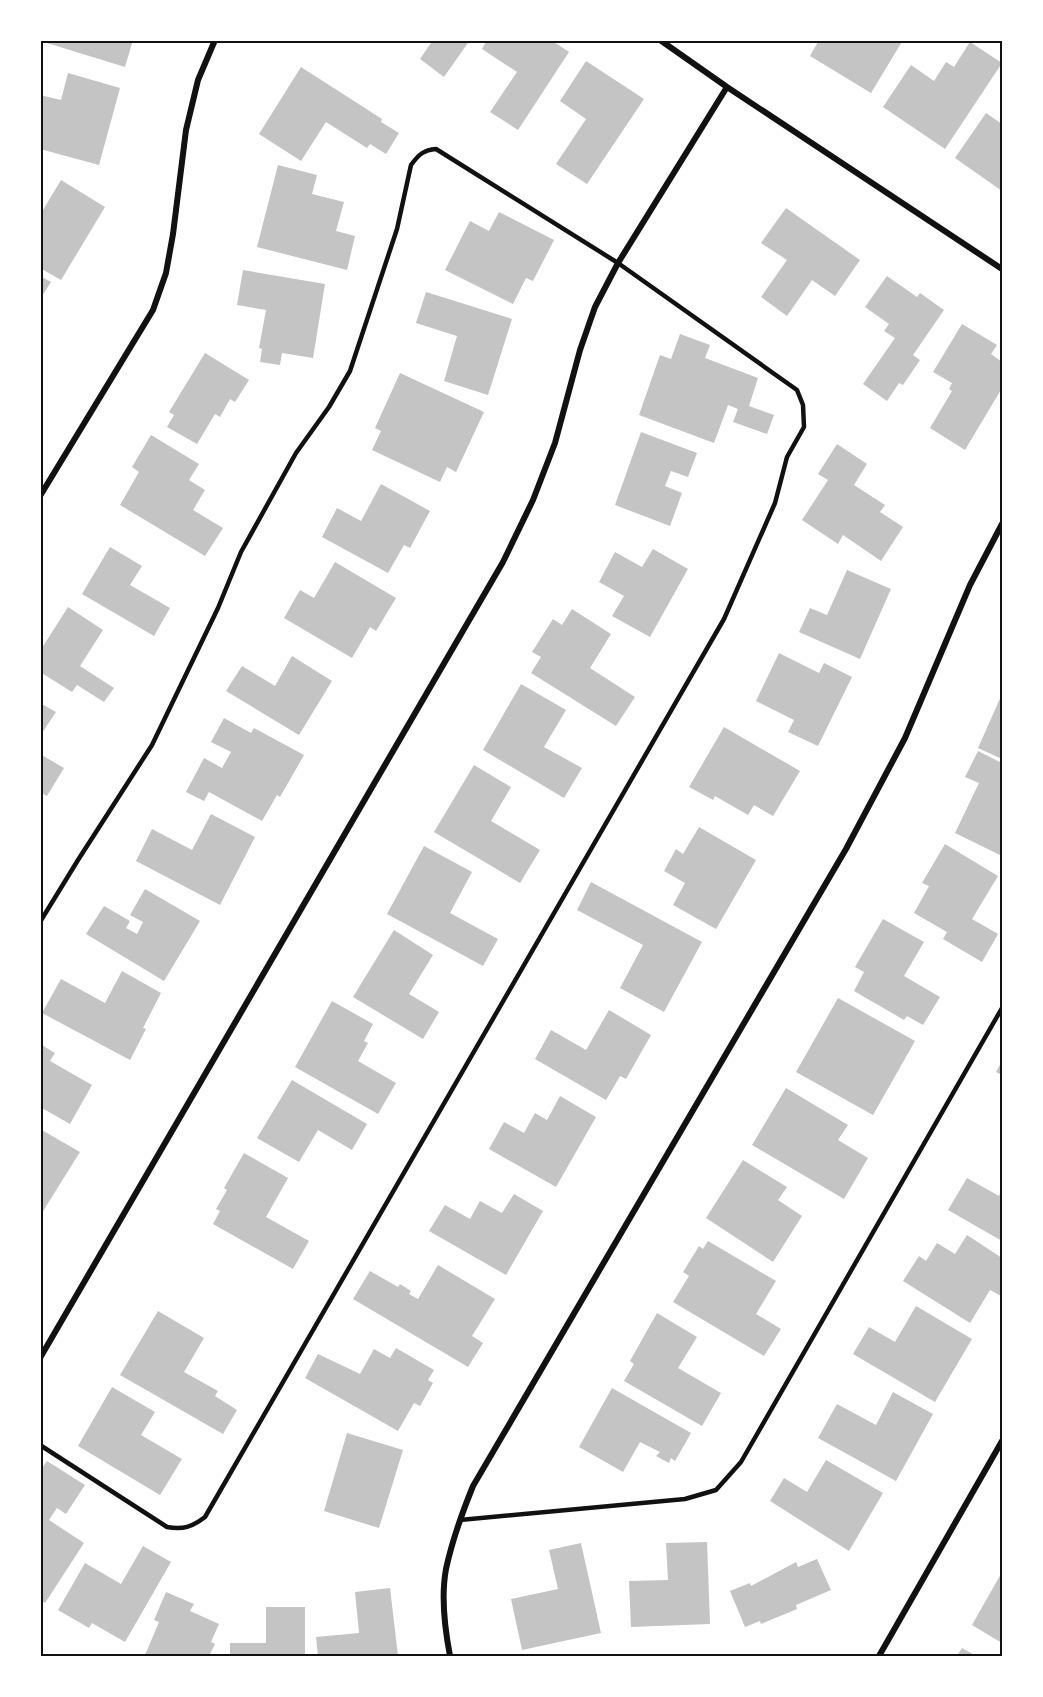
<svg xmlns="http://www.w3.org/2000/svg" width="1043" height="1697" font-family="Arial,sans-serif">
  <rect width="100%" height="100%" fill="#fff"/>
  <path fill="#c4c4c4" d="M48,40H133L125,67L47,43Z
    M433,40H470L444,77L420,59Z
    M487,40H551L569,52L518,130L490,112L517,72L482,49Z
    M819,40H903L871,93L810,56Z
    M970,42L1002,63L945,149L883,107L911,65L934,81L946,62L954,67Z
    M586,61L644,99L587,184L556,164L586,119L560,101Z
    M301,67L382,119L381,122L399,133L386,154L370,144L367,148L326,122L301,161L259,134Z
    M68,73L120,88L99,165L40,149V95L61,100Z
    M986,113L1002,124V191L955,158Z
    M278,165L317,175L312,194L344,202L336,231L355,236L347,270L257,247Z
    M61,180L105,207L61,280L40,268V215Z
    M786,208L860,260L835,296L812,280L787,316L761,297L787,260L761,243Z
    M499,212L554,240L533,281L526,278L513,304L445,270L470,221L489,231Z
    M243,270L325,284L313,358L282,353L280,365L260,362L262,349L259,348L266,310L237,305Z
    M40,276L51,282L40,299Z
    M887,276L917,297L920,293L944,310L913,355L920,360L903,385L899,383L887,401L863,384L895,338L884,331L889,324L865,307Z
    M426,292L512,319L488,395L444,381L457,336L416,323Z
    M962,324L997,345L991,354L1002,362V388L965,450L930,428L952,391L949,389L952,383L933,372Z
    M680,334L710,345L705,358L758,378L749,406L774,415L767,434L733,422L738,409L728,405L714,443L639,415L660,355L671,359Z
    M205,353L249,380L235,402L230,399L220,417L215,414L197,444L167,427L174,415L169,412Z
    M400,373L484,412L456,472L447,467L440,482L372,450L381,431L375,428Z
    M641,432L697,453L688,477L671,471L665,486L682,493L670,526L615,505Z
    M151,435L199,464L189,480L205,490L193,510L223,528L205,556L120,505L139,472L132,467Z
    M837,444L867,464L854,485L885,505L880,512L903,527L881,561L843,535L838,544L802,520L828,480L818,474Z
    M381,484L430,511L410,548L404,545L388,573L322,537L337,508L361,521Z
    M110,547L142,566L130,585L170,608L154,636L82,594Z
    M653,549L688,569L650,637L612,616L624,596L599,582L615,552L642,567Z
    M335,562L396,598L376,631L370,627L352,658L284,618L300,590L314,598Z
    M847,570L891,589L860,659L799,632L810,608L827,615Z
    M68,607L103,630L80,666L114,688L104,702L77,685L72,692L40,672V651Z
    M572,609L611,634L590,668L635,697L616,726L531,673L541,657L532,652L553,619L562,625Z
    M779,653L819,673L824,663L852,677L818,746L788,732L794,720L756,701Z
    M292,656L332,681L299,735L226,691L242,666L275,686Z
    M521,684L566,710L544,747L582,768L564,798L483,750Z
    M1002,694V759L978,748Z
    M40,703L56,712L40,736Z
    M224,718L251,733L254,728L304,755L280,797L277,795L262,821L209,792L204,801L186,792L204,758L222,768L231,752L211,742Z
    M724,727L800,771L773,816L754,805L748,815L715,796L713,800L689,787Z
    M978,751L1002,763V856L955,833L979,783L965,777Z
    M40,754L64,768L47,796L40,792Z
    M474,765L511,787L491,821L540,850L520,883L434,832Z
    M211,814L255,837L220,905L136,861L152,829L192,850Z
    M699,827L756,860L716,929L673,905L685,883L664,871L676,849L683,854Z
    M945,844L998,876L972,919L998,934L982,962L943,939L947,932L914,913L929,886L922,883Z
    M424,846L472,872L450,913L498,939L483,966L387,914Z
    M591,882L702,942L664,1012L620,988L643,945L577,910Z
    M145,889L200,921L164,981L86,934L104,906L130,921L126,928L137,934L143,922L130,915Z
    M883,919L924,942L904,976L940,997L923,1025L907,1016L904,1020L854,991L864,972L855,967Z
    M394,930L433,955L409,994L439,1012L423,1039L353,997Z
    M122,971L161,993L143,1028L146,1029L130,1060L42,1013L61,979L105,1003Z
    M838,998L915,1041L873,1115L796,1072Z
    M332,1001L373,1024L364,1041L368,1043L358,1061L396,1083L378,1114L295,1067Z
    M609,1010L651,1035L626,1079L620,1076L606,1100L535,1059L551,1030L586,1050Z
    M40,1044L55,1053L50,1061L92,1085L70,1124L40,1107Z
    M1002,1061V1075L996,1072Z
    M292,1080L367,1124L352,1150L318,1130L299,1162L257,1138Z
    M786,1088L848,1125L838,1140L868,1158L844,1199L752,1145Z
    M560,1096L596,1117L556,1187L489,1149L504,1122L524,1133L535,1113L547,1120Z
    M40,1129L80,1152L40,1216Z
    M244,1153L288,1178L266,1217L309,1241L293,1269L213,1224L220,1211L216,1209L227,1190L224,1188Z
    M743,1160L787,1187L778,1200L802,1216L773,1262L706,1218Z
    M967,1178L999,1196L1002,1189V1241L948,1210Z
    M514,1194L543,1211L506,1275L429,1231L445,1205L470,1219L480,1201L502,1213Z
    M967,1235L1002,1258V1293L1001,1296L990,1290L970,1323L903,1281L919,1256L926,1261L937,1243L955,1254Z
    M708,1241L776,1281L756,1314L781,1329L764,1356L673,1302L689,1276L683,1272L699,1246L703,1249Z
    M438,1265L495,1299L472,1336L483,1343L468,1367L353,1299L370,1271L398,1287L400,1284L411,1291L409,1294L418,1299Z
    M916,1306L972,1339L935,1402L853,1354L869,1327L895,1342Z
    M158,1311L204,1338L184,1372L218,1391L215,1396L237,1410L223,1434L120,1375Z
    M657,1313L697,1337L678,1368L721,1393L702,1426L624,1381L634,1364L630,1361Z
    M396,1348L434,1370L428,1380L433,1383L420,1406L414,1403L398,1431L305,1378L318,1354L360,1374L374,1349L390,1358Z
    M112,1387L155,1412L141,1435L182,1459L160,1495L78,1446Z
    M612,1388L691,1433L675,1461L671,1458L669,1463L656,1456L660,1452L640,1442L623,1472L579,1447Z
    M893,1392L933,1414L896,1481L818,1438L837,1404L876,1425Z
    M347,1433L403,1450L379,1528L324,1511Z
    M826,1460L883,1493L849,1551L770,1501L784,1478L807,1492Z
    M47,1461L85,1485L66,1514L57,1508L49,1520L84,1543L45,1603L40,1600V1471Z
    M707,1542L710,1624L631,1627L629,1581L668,1580L666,1543Z
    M581,1543L601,1633L522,1650L511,1599L558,1589L549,1550Z
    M143,1546L171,1562L125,1642L92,1623L89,1628L58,1610L85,1563L121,1584Z
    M817,1559L831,1590L796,1605L797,1609L761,1624L760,1621L745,1627L730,1591L750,1583L751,1586L796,1562L798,1567Z
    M1002,1572V1643L972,1625Z
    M390,1588L398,1656H318L316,1637L359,1633L355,1592Z
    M166,1592L194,1604L190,1611L219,1624L211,1642L215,1644L209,1656H150L145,1655L159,1622L154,1620Z
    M266,1607H305V1656H230V1643H266Z
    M962,1648L976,1656H957Z"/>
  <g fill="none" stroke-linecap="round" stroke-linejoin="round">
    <path stroke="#111" stroke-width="4.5" d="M40,922L78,860L152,745L218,608L241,552L296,453L329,407L350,371L397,229L411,165C419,154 424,150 436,149L618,263L797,390L803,405L804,427L787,457L775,503L724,619L205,1517C192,1527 183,1530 167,1527L40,1445
      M460,1520L685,1499L716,1490L741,1462L1002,1008"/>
    <path stroke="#111" stroke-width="6" d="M660,40L727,87L1002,269
      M40,496L153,310L166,273L173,234L186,130L198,80L215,40
      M40,1358L503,562L533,500L555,443L580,350L595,307L618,263L727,87
      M450,1656C445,1630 441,1596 446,1569C452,1541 462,1513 473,1486L846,849L905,738L970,585L1002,524
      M879,1656L1002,1441"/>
  </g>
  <rect width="1043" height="1697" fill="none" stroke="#ffffff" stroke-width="84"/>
  <rect x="42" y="42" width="959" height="1613" fill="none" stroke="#111" stroke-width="2"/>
</svg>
